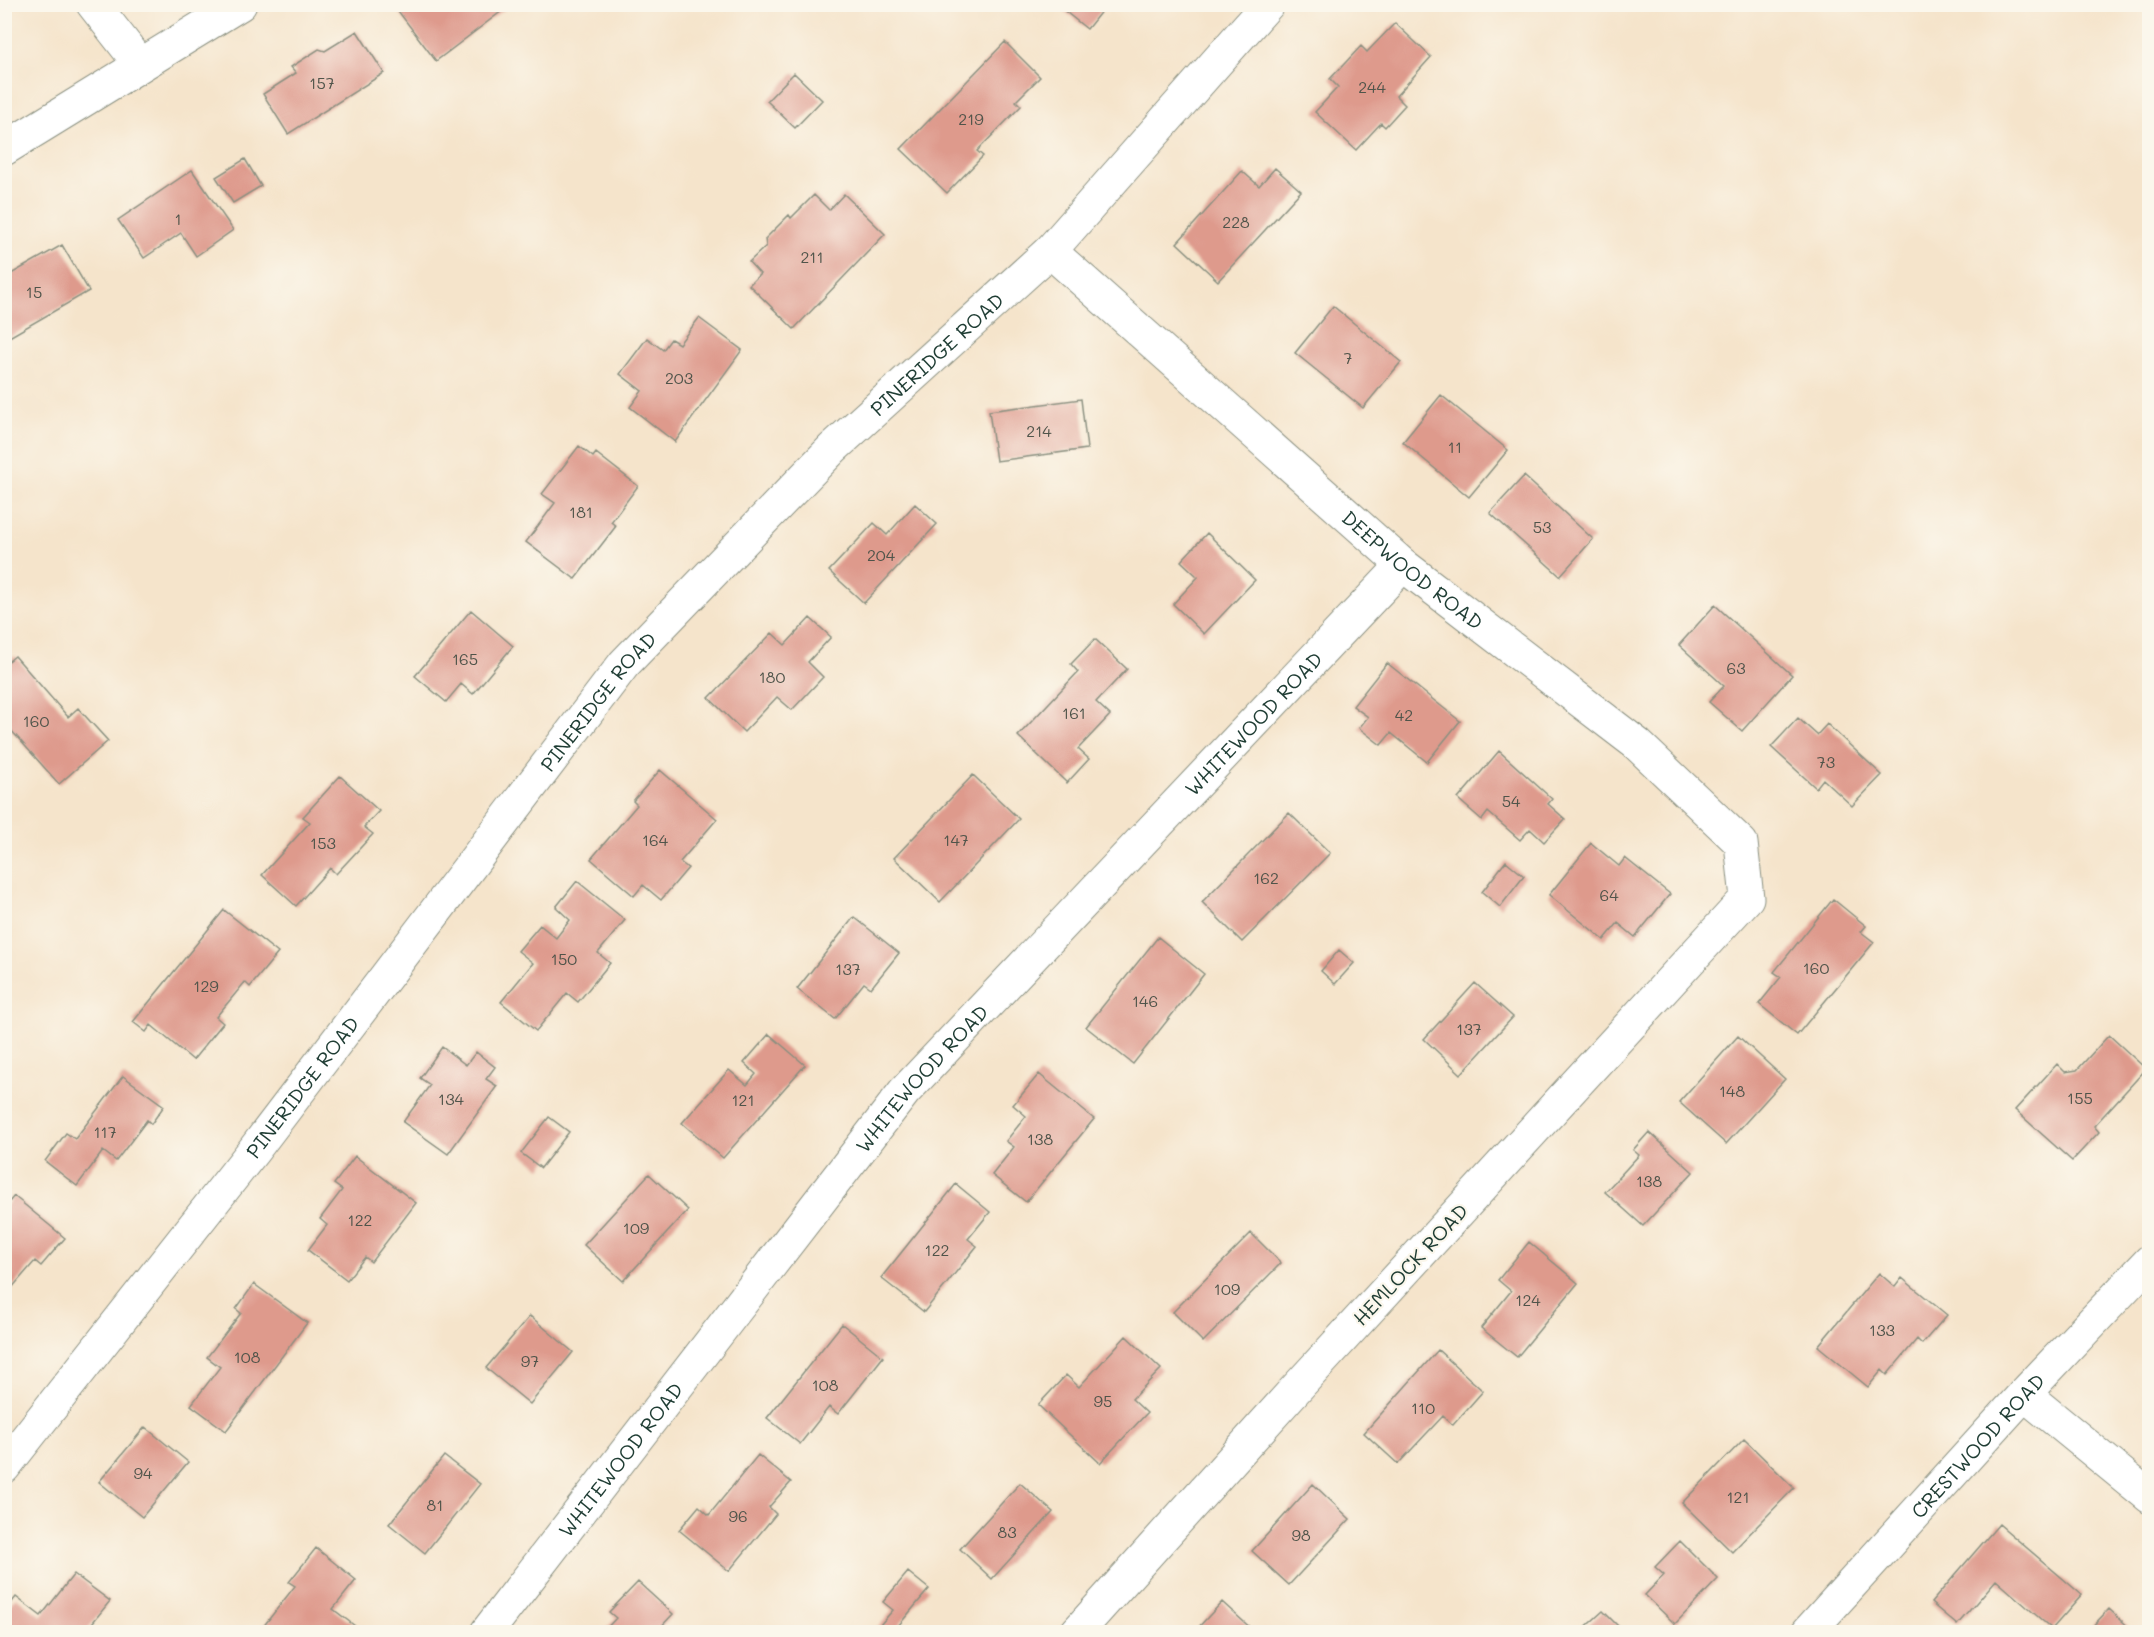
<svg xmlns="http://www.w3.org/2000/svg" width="2154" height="1637" font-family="Mali,sans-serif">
  <rect width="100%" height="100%" fill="#fbf7ec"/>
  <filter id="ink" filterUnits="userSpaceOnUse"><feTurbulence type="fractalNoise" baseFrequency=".0167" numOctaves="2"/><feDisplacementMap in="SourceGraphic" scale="12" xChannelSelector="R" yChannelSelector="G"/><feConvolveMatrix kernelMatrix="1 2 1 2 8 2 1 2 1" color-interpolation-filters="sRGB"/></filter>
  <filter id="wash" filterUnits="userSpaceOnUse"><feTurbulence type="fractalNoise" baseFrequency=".008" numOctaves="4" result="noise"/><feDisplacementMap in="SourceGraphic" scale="24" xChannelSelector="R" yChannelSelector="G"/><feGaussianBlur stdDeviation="1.35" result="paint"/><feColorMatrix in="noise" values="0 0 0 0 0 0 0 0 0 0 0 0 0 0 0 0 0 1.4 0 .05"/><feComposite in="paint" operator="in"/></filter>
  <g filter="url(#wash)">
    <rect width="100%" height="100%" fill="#f5e4cb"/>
    <g id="blocks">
      <path fill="#de9a8c" d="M399,4H511L436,61L395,7Z
        M1056,4H1107L1087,29Z
        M1395,23L1431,57L1396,96L1405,105L1385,127L1381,123L1356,150L1315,112L1338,87L1330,79L1361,46L1367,52Z
        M357,31L384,73L288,134L263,94L296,73L291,67L319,49L325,51Z
        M1005,42L1040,77L1016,101L1021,106L977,151L983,156L947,193L901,149Z
        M794,73L822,100L795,128L767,101Z
        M245,159L261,186L233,203L216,177Z
        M1275,168L1301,191L1218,281L1177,243L1242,171L1259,186Z
        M192,170L233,230L196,256L181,233L144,258L118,220Z
        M844,194L885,234L794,329L749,285L760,274L749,262L766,246L765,239L789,215L791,218L814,195L829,210Z
        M62,245L89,291L6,339L4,278Z
        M1333,306L1401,362L1363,408L1295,353Z
        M699,318L742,350L675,442L630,407L642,391L620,374L647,338L663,350L671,339L679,344Z
        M1441,395L1508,450L1469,497L1403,442Z
        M1081,399L1087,449L996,461L989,411Z
        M579,446L593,457L596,453L638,486L611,522L616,526L575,579L526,542L555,503L542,494Z
        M1524,476L1593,539L1560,576L1490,513Z
        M915,504L937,524L864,603L829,571L874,523L887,535Z
        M1207,533L1255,580L1204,634L1173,604L1198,577L1181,561Z
        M1715,605L1792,675L1742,731L1709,702L1724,686L1679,645Z
        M471,610L513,646L473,694L461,684L446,702L415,676Z
        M810,618L831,637L808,662L823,677L792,710L777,697L744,732L709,698L772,633L785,645Z
        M1095,639L1127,669L1096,702L1110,715L1078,749L1089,759L1067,783L1018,736L1078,672L1071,664Z
        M15,656L68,717L78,708L108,741L59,784L10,729L4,734V665Z
        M1387,663L1460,721L1427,762L1391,733L1381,745L1359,728L1368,717L1353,706Z
        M1798,718L1817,735L1827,724L1882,775L1852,806L1823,779L1816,788L1771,747Z
        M1499,751L1552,799L1548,804L1565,819L1544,842L1530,829L1520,840L1488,812L1482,820L1458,799Z
        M660,770L717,819L680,862L688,868L661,900L643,885L634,896L591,859L637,805L633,801Z
        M973,775L1019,819L940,902L894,858Z
        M340,776L379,811L364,827L373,834L336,874L330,868L296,906L262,875L310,822L303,817Z
        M1289,813L1330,853L1242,942L1202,902Z
        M1591,843L1619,866L1625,858L1670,894L1635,937L1618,923L1604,940L1549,895Z
        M1506,861L1524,876L1500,907L1482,892Z
        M577,881L625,920L598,953L610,963L578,1002L567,993L536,1031L501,1002L533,963L518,951L540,925L556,938L570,920L556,907Z
        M1833,899L1866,926L1861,932L1874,942L1797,1035L1759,1004L1781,977L1774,972Z
        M224,910L278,953L250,987L245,982L216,1017L223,1023L193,1060L151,1025L146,1032L133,1022Z
        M854,917L899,953L871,988L864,983L835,1019L797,989Z
        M1158,937L1204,974L1133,1064L1086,1027Z
        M1339,950L1354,963L1335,984L1321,971Z
        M1475,983L1513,1017L1461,1074L1424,1039Z
        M769,1034L805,1065L723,1158L682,1123L729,1070L747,1085L756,1074L744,1063Z
        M2109,1035L2146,1069L2094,1126L2099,1132L2072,1161L2015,1110L2057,1064L2065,1072L2077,1070Z
        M1738,1036L1785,1079L1726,1144L1679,1102Z
        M442,1047L466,1065L476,1052L495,1067L486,1079L497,1086L448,1154L403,1122L430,1085L420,1078Z
        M1039,1074L1094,1119L1026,1202L992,1175L1014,1147L1006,1141L1026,1116L1013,1105Z
        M123,1076L164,1106L151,1124L147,1120L116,1161L103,1151L77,1186L45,1161L66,1133L75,1139Z
        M549,1117L569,1132L541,1168L521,1153Z
        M1649,1132L1693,1172L1643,1226L1605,1192L1639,1155L1633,1150Z
        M355,1156L416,1203L371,1262L365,1257L347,1280L308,1250L327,1225L320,1219L342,1190L334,1184Z
        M649,1174L688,1210L623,1281L584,1245Z
        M956,1184L990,1212L968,1239L977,1246L924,1312L881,1278Z
        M14,1196L65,1238L41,1266L35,1261L4,1297V1208Z
        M1251,1233L1281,1263L1203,1342L1173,1312Z
        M1529,1242L1578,1283L1517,1357L1481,1328L1511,1291L1498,1280Z
        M1879,1273L1895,1287L1902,1278L1947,1315L1922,1344L1917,1339L1887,1375L1882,1370L1868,1387L1818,1346Z
        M254,1284L307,1323L226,1431L191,1405L220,1367L207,1357L241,1313L236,1309Z
        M530,1316L573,1352L530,1404L486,1368Z
        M842,1324L883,1357L838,1414L829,1407L800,1444L767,1418Z
        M1126,1336L1161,1369L1132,1399L1147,1413L1100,1463L1038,1405L1066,1375L1079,1387Z
        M1438,1350L1483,1391L1453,1425L1443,1416L1398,1464L1364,1433Z
        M145,1427L188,1462L142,1517L99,1482Z
        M1744,1439L1794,1488L1732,1552L1682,1503Z
        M758,1455L791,1482L769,1507L776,1514L729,1571L679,1530L699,1506L709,1515Z
        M444,1456L480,1484L425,1553L389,1524Z
        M1020,1483L1053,1512L992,1579L960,1549Z
        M1313,1484L1350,1519L1289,1585L1252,1551Z
        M1999,1524L2082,1595L2052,1629L1996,1580L1957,1625L1931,1603Z
        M1680,1541L1718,1579L1675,1624L1645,1595L1664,1575L1655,1567Z
        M316,1548L356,1580L333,1609L355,1626L350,1632H259L295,1586L289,1582Z
        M908,1572L929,1589L893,1632H874L893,1610L883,1602Z
        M74,1574L110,1601L85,1632H4V1612L16,1597L41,1616Z
        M638,1582L673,1614L656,1632H603L616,1618L609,1612Z
        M1222,1602L1255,1632H1194Z
        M2109,1609L2134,1632H2087Z
        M1603,1611L1624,1632H1580Z"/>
    </g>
  </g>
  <g filter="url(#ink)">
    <use href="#blocks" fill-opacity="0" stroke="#8a9080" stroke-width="1.5"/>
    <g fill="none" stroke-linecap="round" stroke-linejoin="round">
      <g stroke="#8a9080" stroke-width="35">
        <g id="minor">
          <path d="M93,4L140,64"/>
          <path d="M4,149L240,4"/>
          <path id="s1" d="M1050,251L1403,565L1637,744L1741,843L1747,898L1292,1393L1077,1632"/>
          <path d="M2024,1394L2150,1497"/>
          <path id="s2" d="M4,1467L254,1150L624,664L833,448L1050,251L1268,4"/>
          <path id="s3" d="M487,1632L904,1092L1403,565"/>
          <path id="s4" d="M1808,1632L2024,1394L2150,1261"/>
        </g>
      </g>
      <use href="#minor" stroke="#fff" stroke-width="33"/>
    </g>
  </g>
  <g text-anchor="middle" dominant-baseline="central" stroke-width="4.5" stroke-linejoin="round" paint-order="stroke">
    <g font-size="16" fill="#4f544a">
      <text x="322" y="82">157</text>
      <text x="1372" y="86">244</text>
      <text x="971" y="118">219</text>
      <text x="178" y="218">1</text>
      <text x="1236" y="221">228</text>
      <text x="812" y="256">211</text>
      <text x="34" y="291">15</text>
      <text x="1348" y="357">7</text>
      <text x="679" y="377">203</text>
      <text x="1039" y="430">214</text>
      <text x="1455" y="446">11</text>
      <text x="581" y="511">181</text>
      <text x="1542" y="526">53</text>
      <text x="881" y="554">204</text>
      <text x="465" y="658">165</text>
      <text x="1736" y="667">63</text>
      <text x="772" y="676">180</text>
      <text x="1074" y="712">161</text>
      <text x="1404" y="714">42</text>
      <text x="36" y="720">160</text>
      <text x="1826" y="761">73</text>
      <text x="1511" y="800">54</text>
      <text x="655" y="839">164</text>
      <text x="956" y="839">147</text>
      <text x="323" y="842">153</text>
      <text x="1266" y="877">162</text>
      <text x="1609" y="894">64</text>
      <text x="564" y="958">150</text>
      <text x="1816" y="967">160</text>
      <text x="848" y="968">137</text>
      <text x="206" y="985">129</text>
      <text x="1145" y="1000">146</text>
      <text x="1469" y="1028">137</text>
      <text x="1732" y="1090">148</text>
      <text x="2080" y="1097">155</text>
      <text x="451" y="1098">134</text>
      <text x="743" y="1099">121</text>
      <text x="105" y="1131">117</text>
      <text x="1040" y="1138">138</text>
      <text x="1649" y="1180">138</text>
      <text x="360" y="1219">122</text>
      <text x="636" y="1227">109</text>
      <text x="937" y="1249">122</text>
      <text x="1227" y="1288">109</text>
      <text x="1528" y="1299">124</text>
      <text x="1882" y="1329">133</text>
      <text x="247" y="1356">108</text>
      <text x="530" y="1360">97</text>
      <text x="825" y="1384">108</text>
      <text x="1103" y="1400">95</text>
      <text x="1423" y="1407">110</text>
      <text x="143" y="1472">94</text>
      <text x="1738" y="1496">121</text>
      <text x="435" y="1504">81</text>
      <text x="738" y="1515">96</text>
      <text x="1007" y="1531">83</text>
      <text x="1301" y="1534">98</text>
    </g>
    <g font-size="20" fill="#1f3d34" stroke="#fbf7ec">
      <text stroke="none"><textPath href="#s2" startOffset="1455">PINERIDGE ROAD</textPath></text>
      <text stroke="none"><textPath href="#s1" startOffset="483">DEEPWOOD ROAD</textPath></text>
      <text stroke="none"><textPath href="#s2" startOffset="969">PINERIDGE ROAD</textPath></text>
      <text stroke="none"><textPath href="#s3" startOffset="1190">WHITEWOOD ROAD</textPath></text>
      <text stroke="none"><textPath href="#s3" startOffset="704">WHITEWOOD ROAD</textPath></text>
      <text stroke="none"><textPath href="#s2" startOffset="483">PINERIDGE ROAD</textPath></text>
      <text transform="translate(1410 1264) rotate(-47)">HEMLOCK ROAD</text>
      <text stroke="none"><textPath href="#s4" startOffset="252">CRESTWOOD ROAD</textPath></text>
      <text stroke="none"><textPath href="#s3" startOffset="218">WHITEWOOD ROAD</textPath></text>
    </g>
  </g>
  <rect width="2154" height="1637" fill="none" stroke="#fbf7ec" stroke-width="24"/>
</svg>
